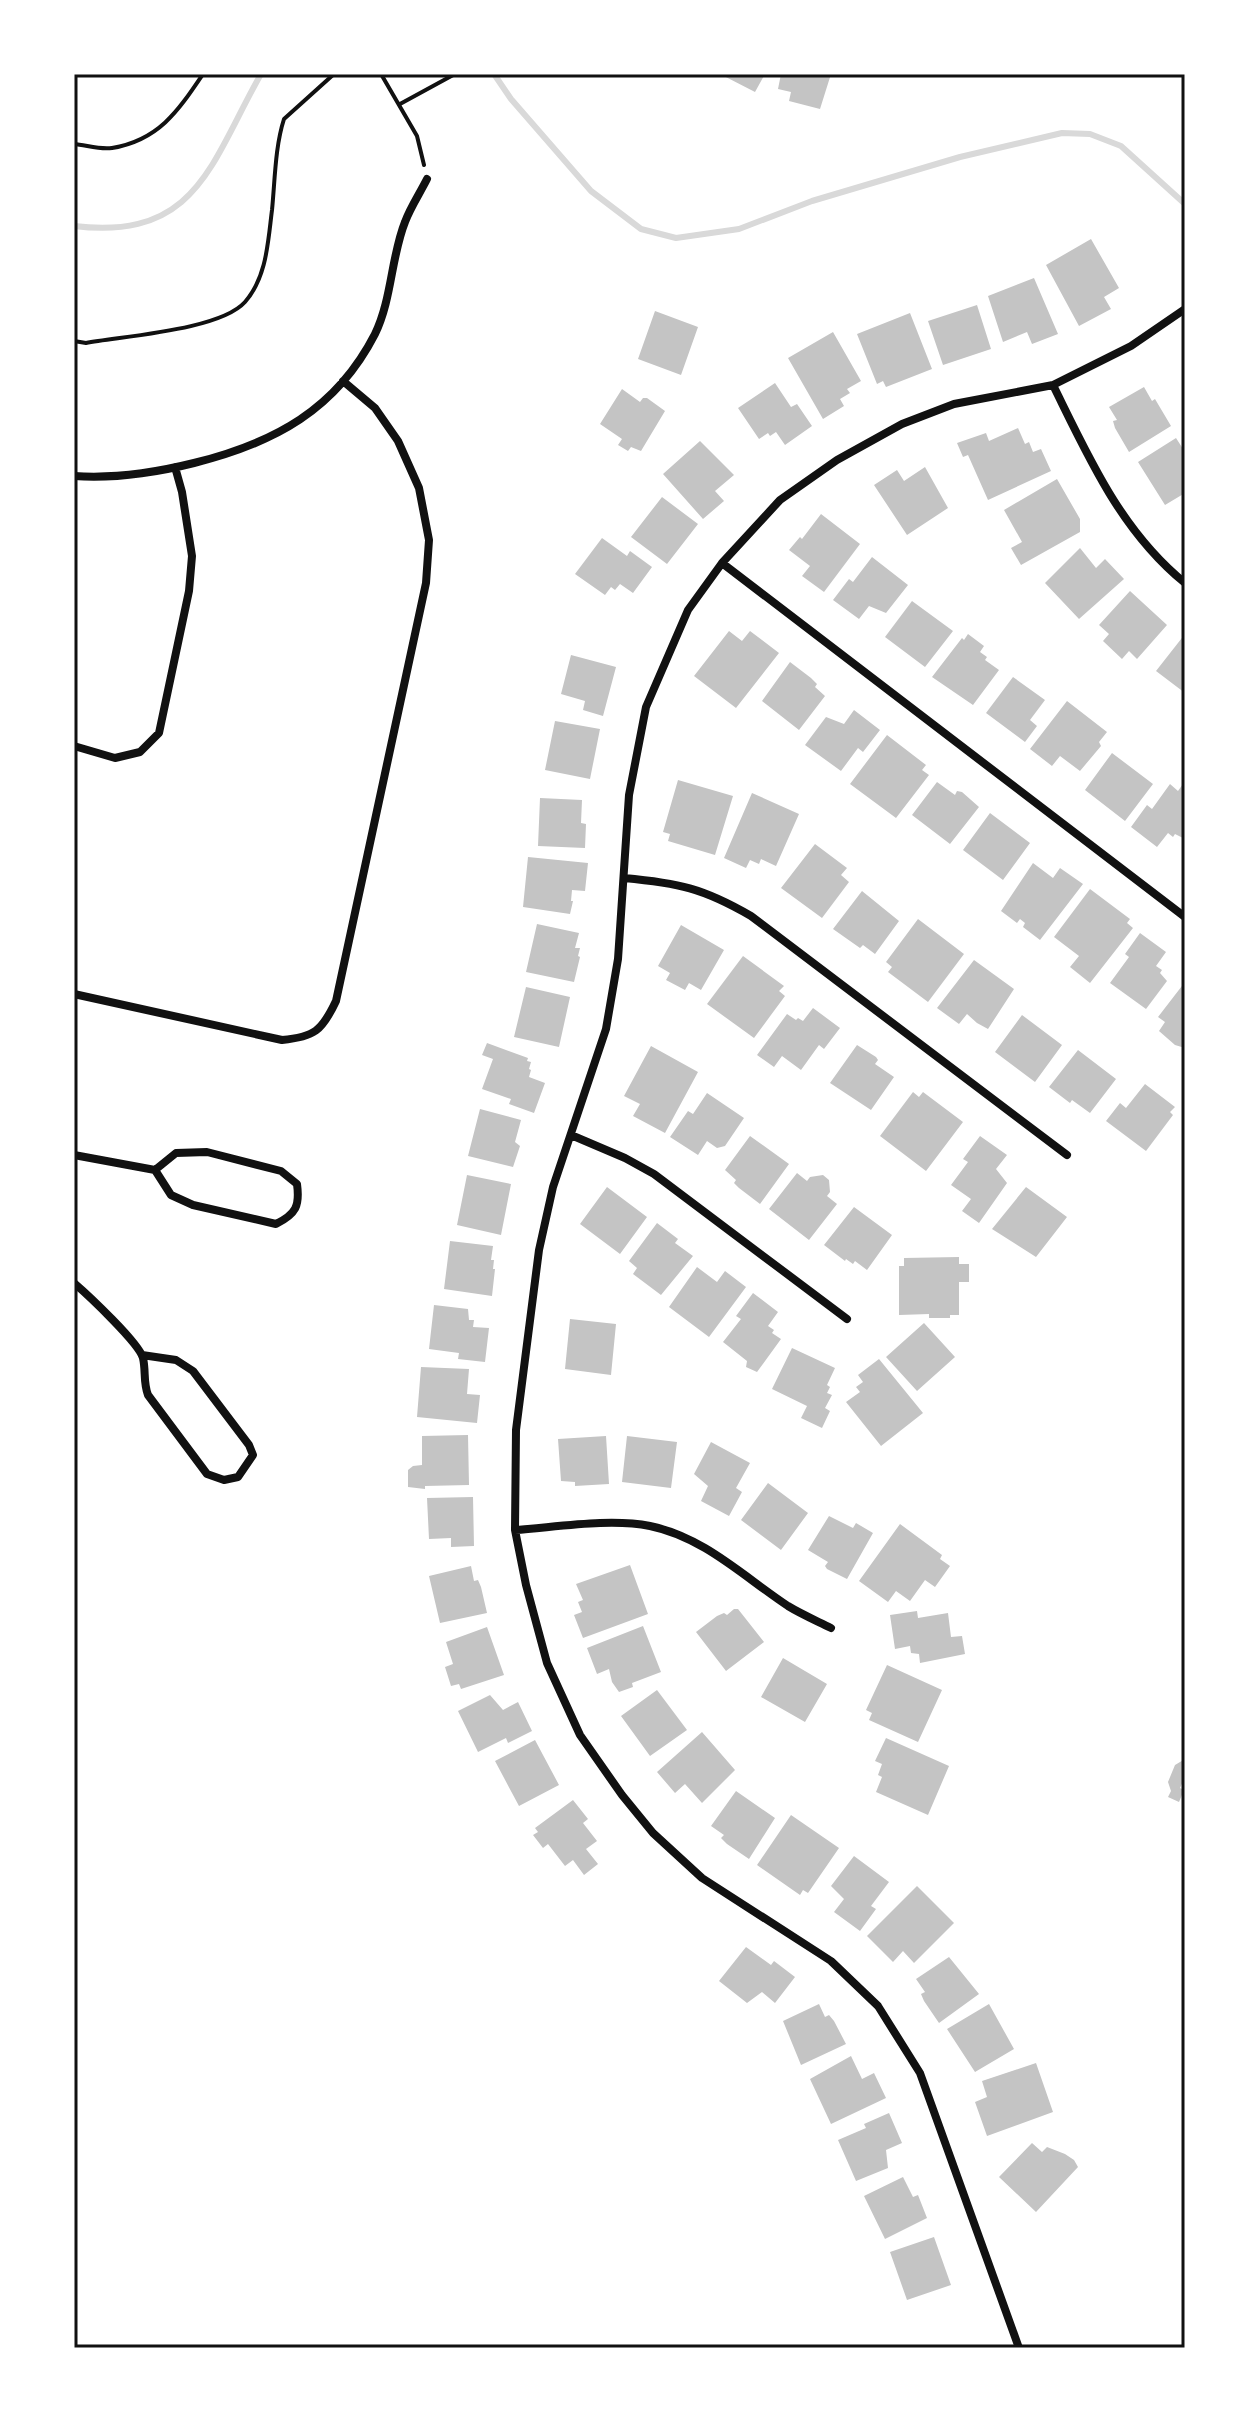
<svg xmlns="http://www.w3.org/2000/svg" width="1259" height="2422" font-family="'PT Sans Narrow',sans-serif">
  <rect width="100%" height="100%" fill="#fff"/>
  <g fill="none" stroke-linecap="round" stroke-linejoin="round">
    <path stroke="#d9d9d9" stroke-width="6" d="M494,74L511,99L591,191L641,229L676,238L739,229L812,201L960,157L1062,133L1090,134L1121,146L1185,204
      M74,226C197,241 211,162 261,74"/>
  </g>
  <path fill="#c4c4c4" d="M720,74H765L755,92Z
    M781,74H831L820,109L789,101L791,92L778,89Z
    M1091,239L1119,288L1104,297L1111,309L1079,326L1046,265Z
    M1034,278L1058,334L1032,344L1027,332L1003,342L988,296Z
    M977,305L991,349L943,365L928,321Z
    M655,311L698,327L681,375L638,359Z
    M910,313L932,369L886,387L883,381L877,384L857,334Z
    M833,332L861,381L847,389L850,393L840,399L844,406L823,419L788,358Z
    M775,383L791,407L797,404L812,426L785,445L776,432L770,436L768,433L759,439L738,408Z
    M1144,387L1152,401L1155,399L1171,426L1129,452L1115,428L1113,421L1117,420L1109,407Z
    M622,389L640,402L643,398H647L665,411L641,451L631,447L628,451L618,445L622,439L600,424Z
    M1018,428L1025,444L1029,442L1033,452L1041,449L1051,471L988,500L968,455L963,457L957,443L986,433L989,441Z
    M1176,438L1185,452V493L1165,505L1138,462Z
    M700,441L734,475L715,491L724,501L703,519L663,474Z
    M925,467L948,508L907,535L874,485L897,470L904,481Z
    M1057,479L1080,519V532L1021,565L1011,548L1022,542L1004,510Z
    M662,497L698,524L667,564L631,537Z
    M821,514L860,544L824,592L802,576L810,566L789,550L800,537L802,539Z
    M602,538L627,556L630,551L652,567L633,593L620,584L615,590L611,587L605,595L575,574Z
    M1080,548L1096,568L1105,559L1124,579L1079,619L1045,583Z
    M872,557L908,585L886,613L869,606L859,619L833,600L849,579L853,582Z
    M1130,591L1167,625L1137,659L1129,651L1122,659L1103,641L1109,634L1099,625Z
    M912,601L953,631L925,667L885,637Z
    M729,631L742,641L750,631L779,653L736,708L694,676Z
    M968,634L984,646L980,652L987,657L985,660L999,670L973,705L932,677L962,638L964,640Z
    M1185,634V693L1156,671Z
    M571,655L616,667L603,716L583,710L585,701L561,694Z
    M790,662L811,678L817,684L815,687L825,696L799,730L762,701Z
    M1013,677L1045,700L1030,720L1037,726L1025,742L986,713Z
    M1067,701L1107,732L1099,742L1101,746L1080,771L1060,756L1052,766L1030,749Z
    M854,710L880,730L863,752L858,748L841,771L805,745L826,717L844,724Z
    M555,721L600,729L590,779L545,770Z
    M887,735L926,765L922,770L929,775L896,818L850,784Z
    M1112,753L1153,784L1125,821L1085,790Z
    M678,780L733,796L715,855L668,841L670,834L663,832Z
    M1185,781V839L1175,834L1173,837L1168,833L1157,847L1131,827L1147,805L1152,809L1170,784L1178,791Z
    M937,782L955,795L957,791L962,792L979,807L950,844L912,815Z
    M752,793L799,814L776,866L761,859L759,864L750,860L746,868L724,858Z
    M540,798L582,800L581,823L586,824L585,848L538,846Z
    M990,813L1030,843L1003,880L963,850Z
    M815,844L847,868L841,875L849,882L822,918L781,888Z
    M528,857L588,863L585,891L572,890L571,901H573L570,914L523,907Z
    M1033,863L1053,878L1060,868L1083,884L1040,940L1023,927L1025,923L1020,919L1017,923L1001,911Z
    M1090,889L1130,919L1127,923L1133,928L1090,983L1070,967L1079,956L1054,937Z
    M862,891L899,921L875,954L863,945L860,948L833,929Z
    M918,919L964,954L928,1002L888,972L892,967L886,962Z
    M537,924L579,933L575,948H580L578,956L580,957L574,982L526,972Z
    M681,925L724,950L701,990L689,983L685,990L666,980L670,973L658,966Z
    M1140,933L1166,952L1156,966L1162,970L1160,973L1167,981L1146,1009L1110,983L1129,957L1125,954Z
    M743,956L784,986L779,991L785,996L754,1038L707,1004Z
    M974,960L1014,989L988,1029L977,1023L967,1014L959,1024L937,1008Z
    M1185,982V1048L1175,1045L1159,1031L1165,1022L1158,1017Z
    M526,987L570,997L559,1047L514,1037Z
    M813,1008L840,1028L824,1049L819,1045L801,1070L782,1056L774,1067L757,1055L787,1014L796,1020L798,1018L803,1021Z
    M1022,1015L1062,1045L1035,1082L995,1052Z
    M487,1043L528,1058L527,1061L531,1062L529,1069L531,1070L529,1077L545,1083L534,1113L509,1104L511,1099L482,1089L493,1059L482,1055Z
    M857,1045L876,1057L878,1060L875,1064L894,1077L871,1110L830,1083Z
    M651,1046L698,1072L665,1133L633,1116L640,1104L624,1096Z
    M1078,1050L1116,1079L1090,1113L1072,1100L1070,1103L1049,1087Z
    M1145,1084L1175,1107L1170,1112L1173,1115L1146,1151L1106,1121L1120,1103L1126,1108Z
    M913,1092L919,1097L923,1092L963,1122L926,1171L880,1136Z
    M707,1093L744,1118L725,1146L717,1148L707,1141L698,1155L670,1137L688,1111L693,1114Z
    M480,1109L521,1120L515,1142L520,1146L513,1167L468,1156Z
    M750,1136L789,1164L760,1204L739,1188L734,1183L736,1180L725,1170Z
    M980,1136L1007,1155L996,1169L1007,1183L979,1223L962,1211L971,1199L951,1185L968,1162L963,1159Z
    M797,1173L807,1181L810,1177L823,1175L829,1180L830,1192L827,1196L837,1204L809,1240L769,1209Z
    M467,1175L511,1184L501,1235L457,1225Z
    M607,1187L647,1217L620,1254L580,1224Z
    M1026,1187L1067,1217L1036,1257L992,1229Z
    M854,1207L892,1235L867,1270L855,1261L853,1264L846,1259L845,1261L824,1245Z
    M657,1223L678,1239L675,1243L693,1256L661,1295L633,1274L637,1268L629,1261Z
    M450,1241L493,1246L491,1260H494L493,1269H495L492,1296L444,1289Z
    M959,1257V1264H969V1282H959V1315H950V1318H929V1314L899,1315V1266H904V1258Z
    M697,1267L717,1282L725,1271L746,1287L709,1337L669,1307Z
    M753,1293L778,1312L768,1326L774,1330L772,1333L781,1339L757,1372L746,1367L747,1361L723,1342L741,1319L736,1316Z
    M434,1305L468,1309L469,1320H474L473,1327L489,1328L485,1362L458,1359L459,1353L429,1349Z
    M570,1319L616,1324L611,1375L565,1369Z
    M924,1323L955,1357L917,1391L886,1357Z
    M792,1348L835,1368L827,1385L830,1387L827,1393L832,1395L825,1408L830,1411L822,1428L801,1418L807,1406L772,1389Z
    M879,1359L923,1413L881,1446L846,1402L860,1392L856,1387L863,1382L858,1375Z
    M421,1367L469,1369L467,1394L480,1395L477,1423L417,1417Z
    M468,1435L469,1485L425,1486V1489L408,1487V1470L413,1466L422,1465V1436Z
    M606,1436L609,1484L575,1486V1482L561,1481L558,1439Z
    M627,1436L677,1442L671,1488L622,1482Z
    M711,1442L750,1463L736,1488L742,1492L729,1516L701,1501L708,1486L694,1474Z
    M768,1483L808,1513L781,1550L741,1520Z
    M473,1497L474,1546L451,1547V1538L429,1539L427,1498Z
    M829,1516L853,1528L856,1523L873,1533L847,1579L827,1569L825,1566L828,1562L808,1550Z
    M900,1524L942,1555L940,1559L950,1566L935,1587L925,1580L910,1601L896,1591L888,1602L859,1581Z
    M630,1565L648,1614L583,1638L574,1615L582,1612L578,1602L583,1600L576,1584Z
    M471,1566L474,1581L478,1580L481,1587L487,1613L440,1623L429,1576Z
    M734,1609H738L764,1642L726,1671L696,1632L717,1616L724,1613L727,1615Z
    M917,1611L918,1618L948,1613L951,1637L962,1636L965,1654L920,1663L919,1654L911,1653L910,1646L895,1649L890,1615Z
    M643,1626L661,1672L632,1683L633,1687L619,1692L612,1682L609,1669L597,1674L587,1648Z
    M487,1627L504,1675L461,1689L459,1684L451,1686L445,1667L453,1664L446,1642Z
    M783,1658L827,1684L805,1722L761,1697Z
    M887,1665L942,1690L918,1742L869,1720L872,1713L866,1710Z
    M657,1690L687,1730L650,1756L621,1716Z
    M490,1695L503,1710L518,1702L532,1731L508,1743L506,1738L478,1752L458,1711Z
    M702,1732L735,1770L702,1803L685,1784L675,1793L657,1772Z
    M886,1738L949,1766L928,1815L876,1792L882,1777L878,1775L882,1764L875,1761Z
    M535,1740L559,1785L519,1806L495,1761Z
    M1185,1759V1777L1180,1788L1184,1790L1179,1802L1168,1797L1171,1791L1168,1782L1175,1765Z
    M736,1791L775,1818L749,1859L727,1844L721,1838L724,1835L711,1826Z
    M573,1800L588,1819L583,1823L597,1841L586,1849L598,1864L584,1875L573,1860L565,1866L548,1844L543,1848L533,1835L538,1832L535,1828Z
    M791,1815L839,1848L808,1893L803,1890L800,1895L757,1865Z
    M854,1856L889,1882L871,1906L876,1909L860,1931L834,1912L844,1899L831,1886Z
    M917,1886L954,1923L914,1963L903,1951L893,1962L867,1936Z
    M746,1947L771,1965L774,1961L795,1977L775,2003L762,1992L747,2003L719,1981Z
    M949,1957L979,1994L939,2023L924,2001L921,1994L925,1992L916,1979Z
    M819,2004L825,2017L829,2015L834,2021L846,2044L801,2065L783,2021Z
    M989,2004L1014,2049L975,2072L947,2029Z
    M851,2056L862,2079L874,2073L886,2098L831,2124L810,2079Z
    M1036,2063L1053,2112L987,2136L975,2102L987,2097L982,2081Z
    M889,2113L902,2143L886,2150L888,2168L856,2181L838,2140L866,2128L864,2124Z
    M1032,2143L1042,2152L1047,2147L1065,2154L1074,2160L1078,2167L1036,2212L999,2177Z
    M903,2177L913,2197L918,2195L927,2218L885,2239L864,2196Z
    M934,2237L951,2285L907,2300L890,2252Z"/>
  <g fill="none" stroke-linecap="round" stroke-linejoin="round">
    <path stroke="#111" stroke-width="4" d="M381,74L417,136L424,165
      M400,104L455,74
      M74,144C86,145 100,150 112,148C159,140 178,111 203,74
      M74,341L86,343C124,336 220,330 245,302C267,277 268,241 272,210C275,180 275,147 284,119L334,74"/>
    <path stroke="#111" stroke-width="8" d="M1053,385C1089,458 1121,531 1185,583
      M74,476C116,479 154,473 194,463C274,443 336,410 375,334C392,299 391,257 405,222C410,208 420,193 427,179
      M722,563L1185,917
      M74,746L115,758L140,752L159,733L189,591L192,556L182,492L175,467
      M624,878C678,883 703,888 751,916L1067,1155
      M74,994L282,1040C314,1037 322,1031 336,1001L426,583L429,540L419,488L398,441L375,408L343,381
      M571,1135L625,1158L654,1174L847,1319
      M74,1155L155,1170L171,1195L193,1205L276,1224C296,1214 300,1206 297,1184L281,1171L207,1152L176,1153L155,1170
      M74,1283C88,1295 139,1343 143,1358C146,1371 143,1382 148,1395L207,1474L224,1480L238,1477L253,1455L249,1445L193,1371L176,1360L142,1355
      M515,1530C557,1527 610,1518 650,1526C704,1537 744,1577 788,1606C801,1614 817,1621 831,1628
      M1019,2348L920,2073L878,2006L831,1961L702,1878L653,1833L622,1795L580,1735L547,1663L526,1585L515,1530L516,1430L539,1250L553,1187L606,1029L618,959L629,795L646,707L688,610L722,563L780,500L837,460L902,424L954,404L1053,385L1131,346L1185,309"/>
  </g>
  <rect width="1259" height="2422" fill="none" stroke="#ffffff" stroke-width="152"/>
  <rect x="76" y="76" width="1107" height="2270" fill="none" stroke="#111" stroke-width="3"/>
</svg>
